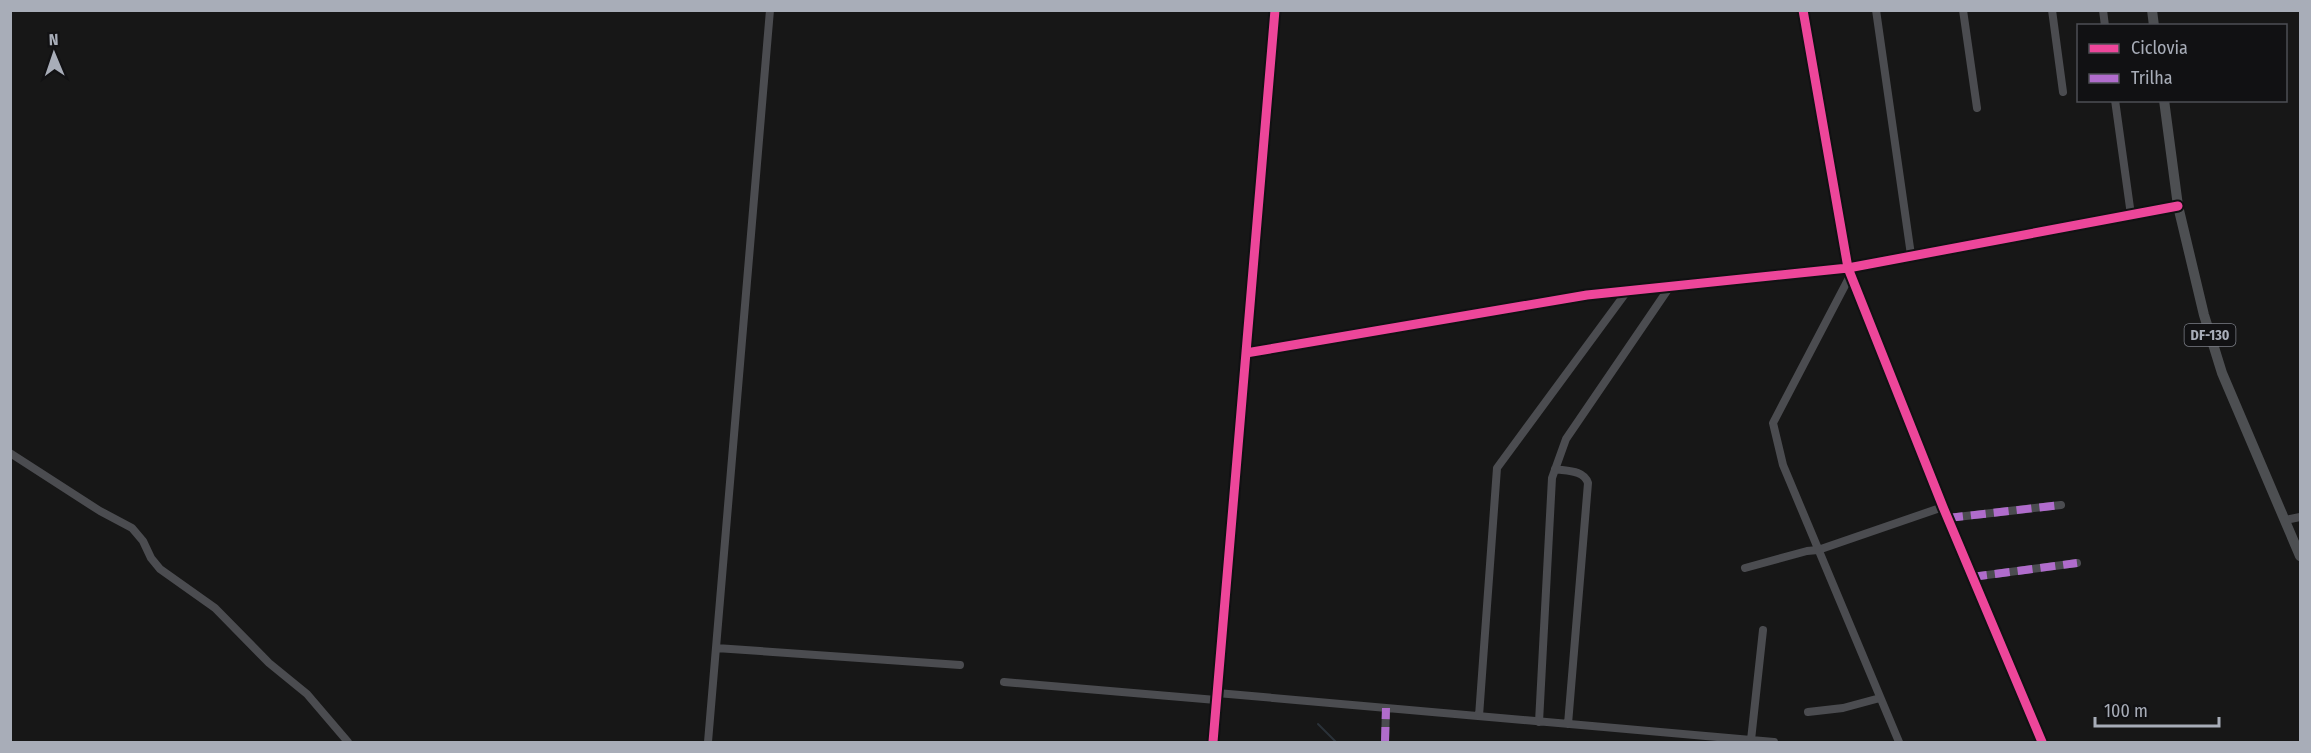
<svg xmlns="http://www.w3.org/2000/svg" width="2311" height="753" font-family="'Fira Sans Condensed',sans-serif">
  <rect width="100%" height="100%" fill="#171717"/>
  <g fill="none" stroke-linecap="round" stroke-linejoin="round">
    <path stroke="#2a3239" stroke-width="2" d="M1318,724L1336,742"/>
    <path stroke="#4b4c50" stroke-width="8" d="M1803,10L1848,268L1943,507L2042,742
      M1876,10L1911,255
      M1963,10L1977,108
      M2052,10L2063,92
      M2103,10L2105,26
      M2115,100L2131,215
      M1851,274L1773,423L1783,465L1899,742
      M1246,353L1587,295L1848,268L2178,206
      M10,453L100,511L132,528L143,541L151,558L160,569L215,608L269,663L307,694L348,742
      M1555,469C1567,471 1584,470 1588,483L1568,724
      M1948,518L2061,505
      M2285,520L2300,517
      M1745,568L1807,551L1818,550L1943,507
      M1972,577L2077,563
      M716,648L960,665
      M1004,682L1216,700
      M1217,693L1774,742
      M1808,712L1843,708L1880,698
      M1479,716L1497,468L1628,290
      M1539,722L1552,478L1566,439L1671,285
      M1751,740L1763,630
      M708,742L770,10
      M1213,742L1275,10
      M1385,742L1386,708"/>
    <path stroke="#4d4f52" stroke-width="10" d="M2152,10L2154,26
      M2164,100L2178,206L2204,315L2222,373L2300,556"/>
    <path stroke="#b06ccc" stroke-width="8" stroke-dasharray="15 8" stroke-linecap="butt" d="M1948,518L2061,505
      M1972,577L2077,563
      M1385,742L1386,708"/>
    <g stroke="#111113" stroke-width="13">
      <path id="cycleway" d="M1803,10L1848,268L1943,507L2042,742
        M1246,353L1587,295L1848,268L2178,206
        M1213,742L1275,10"/>
    </g>
    <use href="#cycleway" stroke="#ed469a" stroke-width="9"/>
  </g>
  <g text-anchor="middle" dominant-baseline="central" stroke-width="6" stroke-linejoin="round" paint-order="stroke">
    <rect fill="#111113" stroke="#7b7e86" stroke-width="1.5" x="2184.5" y="324" width="51" height="22" rx="4.5"/>
    <g font-size="14" font-weight="bold" fill="#a8adb8">
      <text x="2210" y="335">DF-130</text>
    </g>
  </g>
  <rect width="2311" height="753" fill="none" stroke="#a8adb8" stroke-width="24"/>
  <rect x="2077" y="24" width="210" height="78" fill="#111113" stroke="#4d4f55" stroke-width="1.5"/>
  <rect x="2089" y="44" width="30" height="9" fill="#ed469a" stroke="#4d4f55" stroke-width="1.5"/>
  <text x="2131" y="54" font-size="18" fill="#a8adb8">Ciclovia</text>
  <rect x="2089" y="74" width="30" height="9" fill="#b06ccc" stroke="#4d4f55" stroke-width="1.5"/>
  <text x="2131" y="84" font-size="18" fill="#a8adb8">Trilha</text>
  <g transform="translate(54 54) rotate(358)" stroke="#111113" stroke-width="4.5" paint-order="stroke">
  <path d="M0-4.5L10 22L0 15L-10 22Z" fill="#a8adb8"/>
  <text y="-9" font-size="16" font-weight="bold" text-anchor="middle" fill="#a8adb8">N</text>
  </g>
  <path d="M2095 717v9h124v-9" fill="none" stroke="#a8adb8" stroke-width="3"/>
  <text x="2104" y="717" font-size="18" fill="#a8adb8" stroke="#111113" stroke-width="4.5" paint-order="stroke">100 m</text>
</svg>
